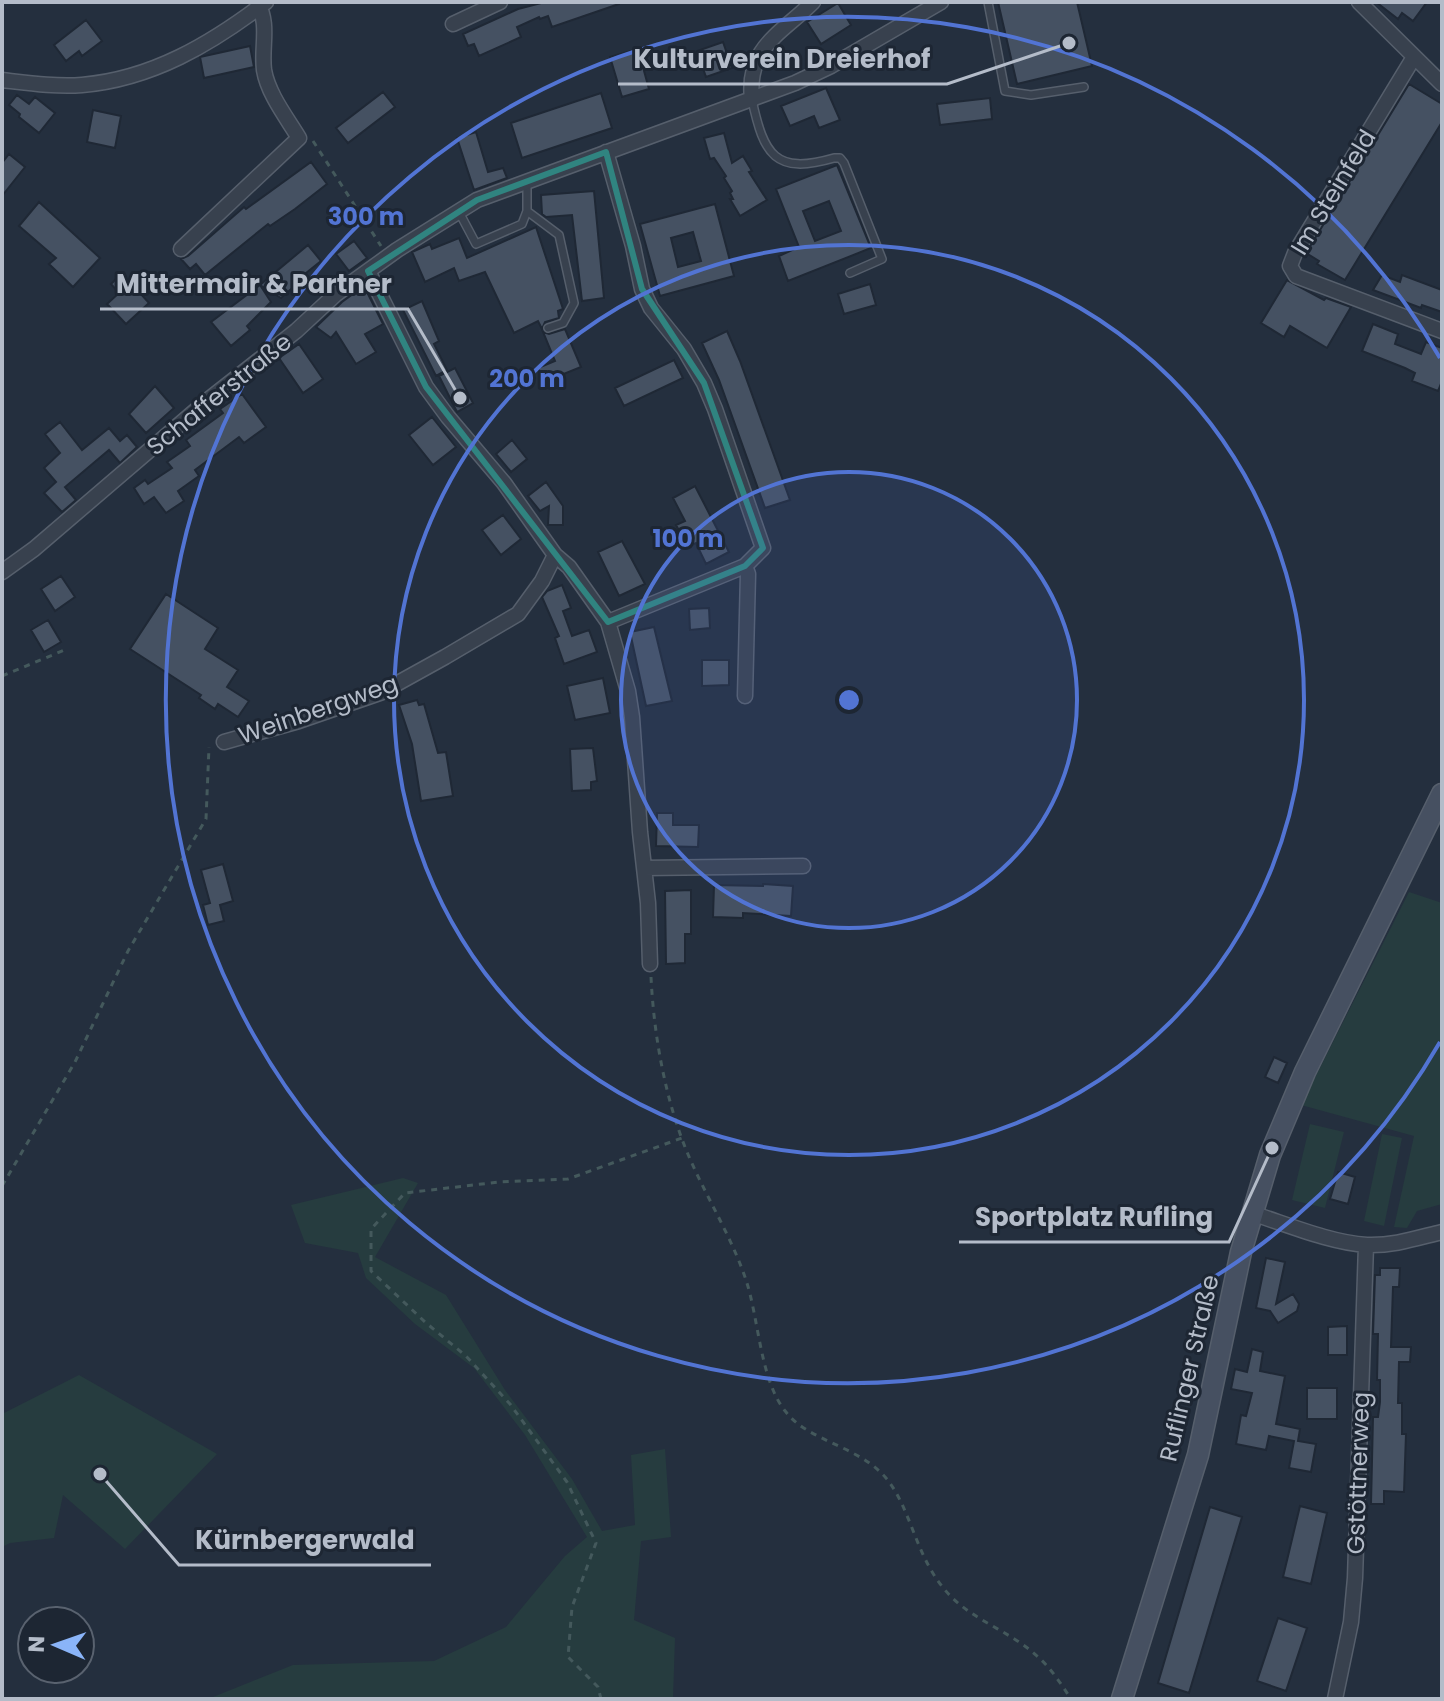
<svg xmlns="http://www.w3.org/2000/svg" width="1444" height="1701" font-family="Poppins,sans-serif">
  <rect width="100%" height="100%" fill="#242f3e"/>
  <path fill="#263c3f" d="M1409,892L1442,903V1204L1417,1211L1407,1228L1394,1227L1414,1136L1301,1105Z
    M1310,1124L1344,1132L1325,1208L1292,1200Z
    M1382,1134L1402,1138L1384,1226L1364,1221Z
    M403,1178L418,1183L375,1257L446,1295L505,1390L572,1479L602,1531L635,1525L631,1455L665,1449L671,1537L641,1541L634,1620L675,1638L673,1699H208L293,1665L434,1661L506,1627L565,1556L587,1537L525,1435L474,1368L415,1324L366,1278L358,1253L305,1243L291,1205Z
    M79,1375L217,1454L125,1549L63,1495L54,1538L10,1543L2,1547V1414Z"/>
  <path fill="#455162" stroke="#1f2835" stroke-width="2" fill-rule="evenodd" d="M545,2H619V4L552,27L548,16L540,19L539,17L517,27L521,37L479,56L474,44L468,46L463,34L518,9Z
    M998,2H1077L1092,66L1017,84Z
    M1376,2H1427L1413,21L1402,13L1398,19Z
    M838,3L851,25L821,44L807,22Z
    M86,20L102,41L82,56L79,51L66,61L54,45Z
    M723,42L732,68L706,77L697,51Z
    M250,46L254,67L204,78L200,57Z
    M638,49L649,89L622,97L610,57Z
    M1409,84L1442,104V122L1345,280L1317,264L1319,261L1306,253Z
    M826,88L840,120L819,128L814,116L790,126L781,106Z
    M383,92L395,107L348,143L336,128Z
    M601,93L612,128L522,158L511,123Z
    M17,95L29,104L35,97L55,113L39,133L19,117L20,114L9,105Z
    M990,98L992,119L940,125L937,104Z
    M93,110L121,116L115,148L87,142Z
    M476,132L488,172L503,168L507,178L474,190L457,138Z
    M724,133L732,163L743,156L752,171L749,172L767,200L740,216L730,199H733L730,193L732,191L724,178L726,176L714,158L710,159L704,138Z
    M9,154L25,167L2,196V163Z
    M311,162L327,184L295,209L270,226L268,224L205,275L196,264L190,269L181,259L188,256L244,207L246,209Z
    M837,165L871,248L788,281L779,256L799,247L776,189ZM829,201L841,231L815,241L803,211Z
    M594,191L604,298L582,301L572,215L546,217L542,214L541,195Z
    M39,202L100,258L73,287L49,264L56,258L19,226Z
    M715,204L734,276L660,296L640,224ZM693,232L701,261L678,267L671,238Z
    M536,227L563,309L558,311L559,318L545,322L542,329L538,321L514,333L485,272L459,281L454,268L425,282L412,252L430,244L432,249L459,238L467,258Z
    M354,241L367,258L349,271L336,254Z
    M308,245L321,261L296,281L298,283L281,298L260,285Z
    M120,275L129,285L131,283L149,303L126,324L107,304L119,293L111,284Z
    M1382,275L1400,282L1402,275L1442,290V312L1422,305L1421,308L1373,290Z
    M1287,280L1324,300L1326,298L1351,307L1327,348L1290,326L1284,337L1261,323Z
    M870,284L876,305L844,314L838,294Z
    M260,285L271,302L247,326L250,330L231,346L211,322Z
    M364,286L383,324L365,334L376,352L356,364L336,332L331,338L316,327L342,302Z
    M422,301L439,341L434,344L447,370L436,376L403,310Z
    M1373,324L1398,334L1395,344L1421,354L1426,342L1442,348V381L1438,391L1412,381L1415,373L1405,368L1362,351Z
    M565,329L581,367L544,382L538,368L555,361L543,332L549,334Z
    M727,331L740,361L790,500L765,508L719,380L702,343Z
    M299,344L323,379L303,393L279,358Z
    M674,360L683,378L624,406L615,388Z
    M455,368L473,403L457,412L439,376Z
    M155,386L174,408L146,433L129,414Z
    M242,394L266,427L244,443L239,437L195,470L199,476L178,491L184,501L166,513L154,497L144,504L134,488L145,480L148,484L172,468L167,462L190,446L186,440L223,413L220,409Z
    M432,417L456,447L433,465L409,435Z
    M60,422L82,450L109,428L120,441L127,435L137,447L120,463L109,450L65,487L76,500L62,512L44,493L56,482L44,468L60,453L45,434Z
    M512,440L527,459L511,472L496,454Z
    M546,482L563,506V525H548L549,506L540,511L528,496Z
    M695,486L729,552L706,564L696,543L688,547L676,525L685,521L673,498Z
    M503,515L521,539L501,555L482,530Z
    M622,541L645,584L619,596L598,552Z
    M61,576L75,597L55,611L41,589Z
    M562,585L571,608L563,611L572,636L589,630L597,652L564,664L555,638L559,636L542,597L547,591Z
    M166,594L218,628L205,649L238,670L227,687L249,701L238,717L218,704L215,709L199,698L201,695L130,649Z
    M709,608L710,628L690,630L689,609Z
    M48,620L61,642L44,652L31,630Z
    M654,627L672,701L646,706L630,632Z
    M702,660H729V685L702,686Z
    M603,678L610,713L575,720L567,686Z
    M417,700L419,705L424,704L438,753L446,752L453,796L421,801L412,744L399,705Z
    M593,748L597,781L591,782V790L572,791L570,749Z
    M657,813H673V825H699L698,847L656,846Z
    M223,864L233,901L220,905L224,921L208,925L203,905L210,903L201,870Z
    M763,884L793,886L791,916L743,913V918L713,917L714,885L763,886Z
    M691,890V934H685V963L666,964L665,891Z
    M1274,1057L1287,1063L1278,1083L1265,1077Z
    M1338,1172L1355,1177L1348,1204L1330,1199Z
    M1266,1258L1285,1262L1276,1304L1293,1294L1299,1304L1297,1311L1278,1323L1270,1311L1256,1308Z
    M1380,1268H1400L1399,1287H1393L1391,1347H1411L1410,1362H1399L1398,1403H1402V1434H1406L1404,1492L1384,1491V1504H1371L1373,1417H1378L1380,1402V1380H1377L1378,1334H1373L1375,1275H1380Z
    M1347,1326V1355H1328V1327Z
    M1252,1349L1263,1352L1260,1371L1285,1376L1276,1424L1300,1429L1298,1441L1316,1444L1311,1472L1289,1468L1294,1441L1269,1436L1266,1450L1236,1444L1241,1415L1246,1416L1252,1393L1231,1389L1235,1369L1247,1372Z
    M1307,1388H1337V1419H1307Z
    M1300,1506L1327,1513L1311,1584L1283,1577Z
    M1210,1507L1242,1517L1189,1693L1158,1683Z
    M1278,1618L1307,1628L1286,1691L1257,1681Z"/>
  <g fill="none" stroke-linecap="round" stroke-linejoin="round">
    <g stroke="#565f6c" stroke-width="10">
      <path id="lane" d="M988,2L1005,91L1031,95L1084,87
        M752,100C764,155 775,175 834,158H840L844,163L882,259L850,273
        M527,211L559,235L574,303L563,323L548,328
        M459,212L476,244L522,224L527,211V183"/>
    </g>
    <g stroke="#565f6c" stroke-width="17">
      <path id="street" d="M1359,2L1442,84
        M453,24L500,2
        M1414,57L1295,253L1290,266L1296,276L1442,331
        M2,80C28,83 56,87 82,85C152,79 211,44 266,2
        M752,100C746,47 781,34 813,2
        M606,152L633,246L642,289L651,308L684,349L704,383L715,409L763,548L745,566L608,622
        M181,249L299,138C287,118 268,94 264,70C261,46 270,24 257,2
        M368,271L426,387L448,417L504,483L555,555L569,567L608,622L628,691L632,717L640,832L648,903L650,964
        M745,566L748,574L745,696
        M2,572L34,549L208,400L296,331L336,294L397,250L477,200L795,83L831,66L941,2
        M224,742L299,721L380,693L445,657L518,614L542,581L555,555
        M644,868L803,866
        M1251,1213C1286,1224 1331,1243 1367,1245C1393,1246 1417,1238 1442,1232
        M1335,1699L1351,1622L1355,1578L1366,1245"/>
    </g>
    <g stroke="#565f6c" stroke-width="23">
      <path id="secondary" d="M1122,1699L1198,1455L1241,1252L1270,1155L1305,1072L1442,794"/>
    </g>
    <path stroke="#44595c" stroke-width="3" stroke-dasharray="6 6" stroke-linecap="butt" d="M313,141L381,246
      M2,676L67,649
      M651,977C654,1038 666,1104 690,1159C708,1200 732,1238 746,1280C759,1319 760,1381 786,1412C808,1441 859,1446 886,1478C911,1508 915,1555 945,1590C970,1620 1009,1630 1037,1656C1051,1668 1061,1684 1071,1699
      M2,1186L75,1062L128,951L206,819L209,747
      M601,1699L598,1687L568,1657L572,1607L596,1543L567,1482L510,1404L466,1356L425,1322L371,1271V1229L405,1193L499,1182L568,1179L682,1138"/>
    <use href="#lane" stroke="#38414e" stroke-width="7"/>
    <use href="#street" stroke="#38414e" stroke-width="14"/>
    <use href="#secondary" stroke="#465061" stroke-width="20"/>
  </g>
  <path fill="none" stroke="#308480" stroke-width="6" stroke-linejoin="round" d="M606,152L642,289L704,383L763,548L745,566L608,622L426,387L368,271L477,200Z"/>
  <circle cx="849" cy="700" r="228" fill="#5274d3" fill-opacity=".12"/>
  <g fill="none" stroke="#5274d3" stroke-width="4">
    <circle cx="849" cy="700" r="228"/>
    <circle cx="849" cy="700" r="455"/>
    <path d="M1440 1042A683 683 0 1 1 1440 358"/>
  </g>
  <g text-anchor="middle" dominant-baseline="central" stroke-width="6" stroke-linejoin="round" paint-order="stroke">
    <g font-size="24" fill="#b4bcc9" stroke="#1d2633">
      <text transform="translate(1333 192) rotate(-59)">Im Steinfeld</text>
      <text transform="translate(219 394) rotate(-39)">Schafferstraße</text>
      <text transform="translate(318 709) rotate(-19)">Weinbergweg</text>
      <text transform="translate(1189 1368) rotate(-77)">Ruflinger Straße</text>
      <text transform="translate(1358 1473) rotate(-88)">Gstöttnerweg</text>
    </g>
  </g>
  <circle cx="849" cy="700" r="12" fill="#5274d3" stroke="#1d2633" stroke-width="4"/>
  <g font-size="24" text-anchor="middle" font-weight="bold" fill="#5274d3" stroke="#1d2633" stroke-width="6" stroke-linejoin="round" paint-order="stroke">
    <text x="366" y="225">300 m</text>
    <text x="527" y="387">200 m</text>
    <text x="688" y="547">100 m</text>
  </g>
  <path fill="none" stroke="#b4bcc9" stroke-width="3" d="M1069 43L947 84H618M460 398L408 309H100M1272 1148L1229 1242H959M100 1474L179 1565H431"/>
  <g fill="#b4bcc9" stroke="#1d2633" stroke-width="3">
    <circle cx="1069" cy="43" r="8"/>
    <circle cx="460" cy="398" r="8"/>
    <circle cx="1272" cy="1148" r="8"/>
    <circle cx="100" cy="1474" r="8"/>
  </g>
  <g font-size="26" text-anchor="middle" font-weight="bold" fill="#b4bcc9" stroke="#1d2633" stroke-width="6" stroke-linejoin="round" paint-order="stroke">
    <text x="782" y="68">Kulturverein Dreierhof</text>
    <text x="254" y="293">Mittermair &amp; Partner</text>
    <text x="1094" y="1226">Sportplatz Rufling</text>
    <text x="305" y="1549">Kürnbergerwald</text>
  </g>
  <rect width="1444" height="1701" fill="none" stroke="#b4bcc9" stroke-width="8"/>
  <g transform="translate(56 1645) rotate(272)"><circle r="38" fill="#1d2633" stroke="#59626f" stroke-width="2"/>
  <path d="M0-6L14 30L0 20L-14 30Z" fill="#8ab4f8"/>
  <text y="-12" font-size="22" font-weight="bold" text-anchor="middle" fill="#b4bcc9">N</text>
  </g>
</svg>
